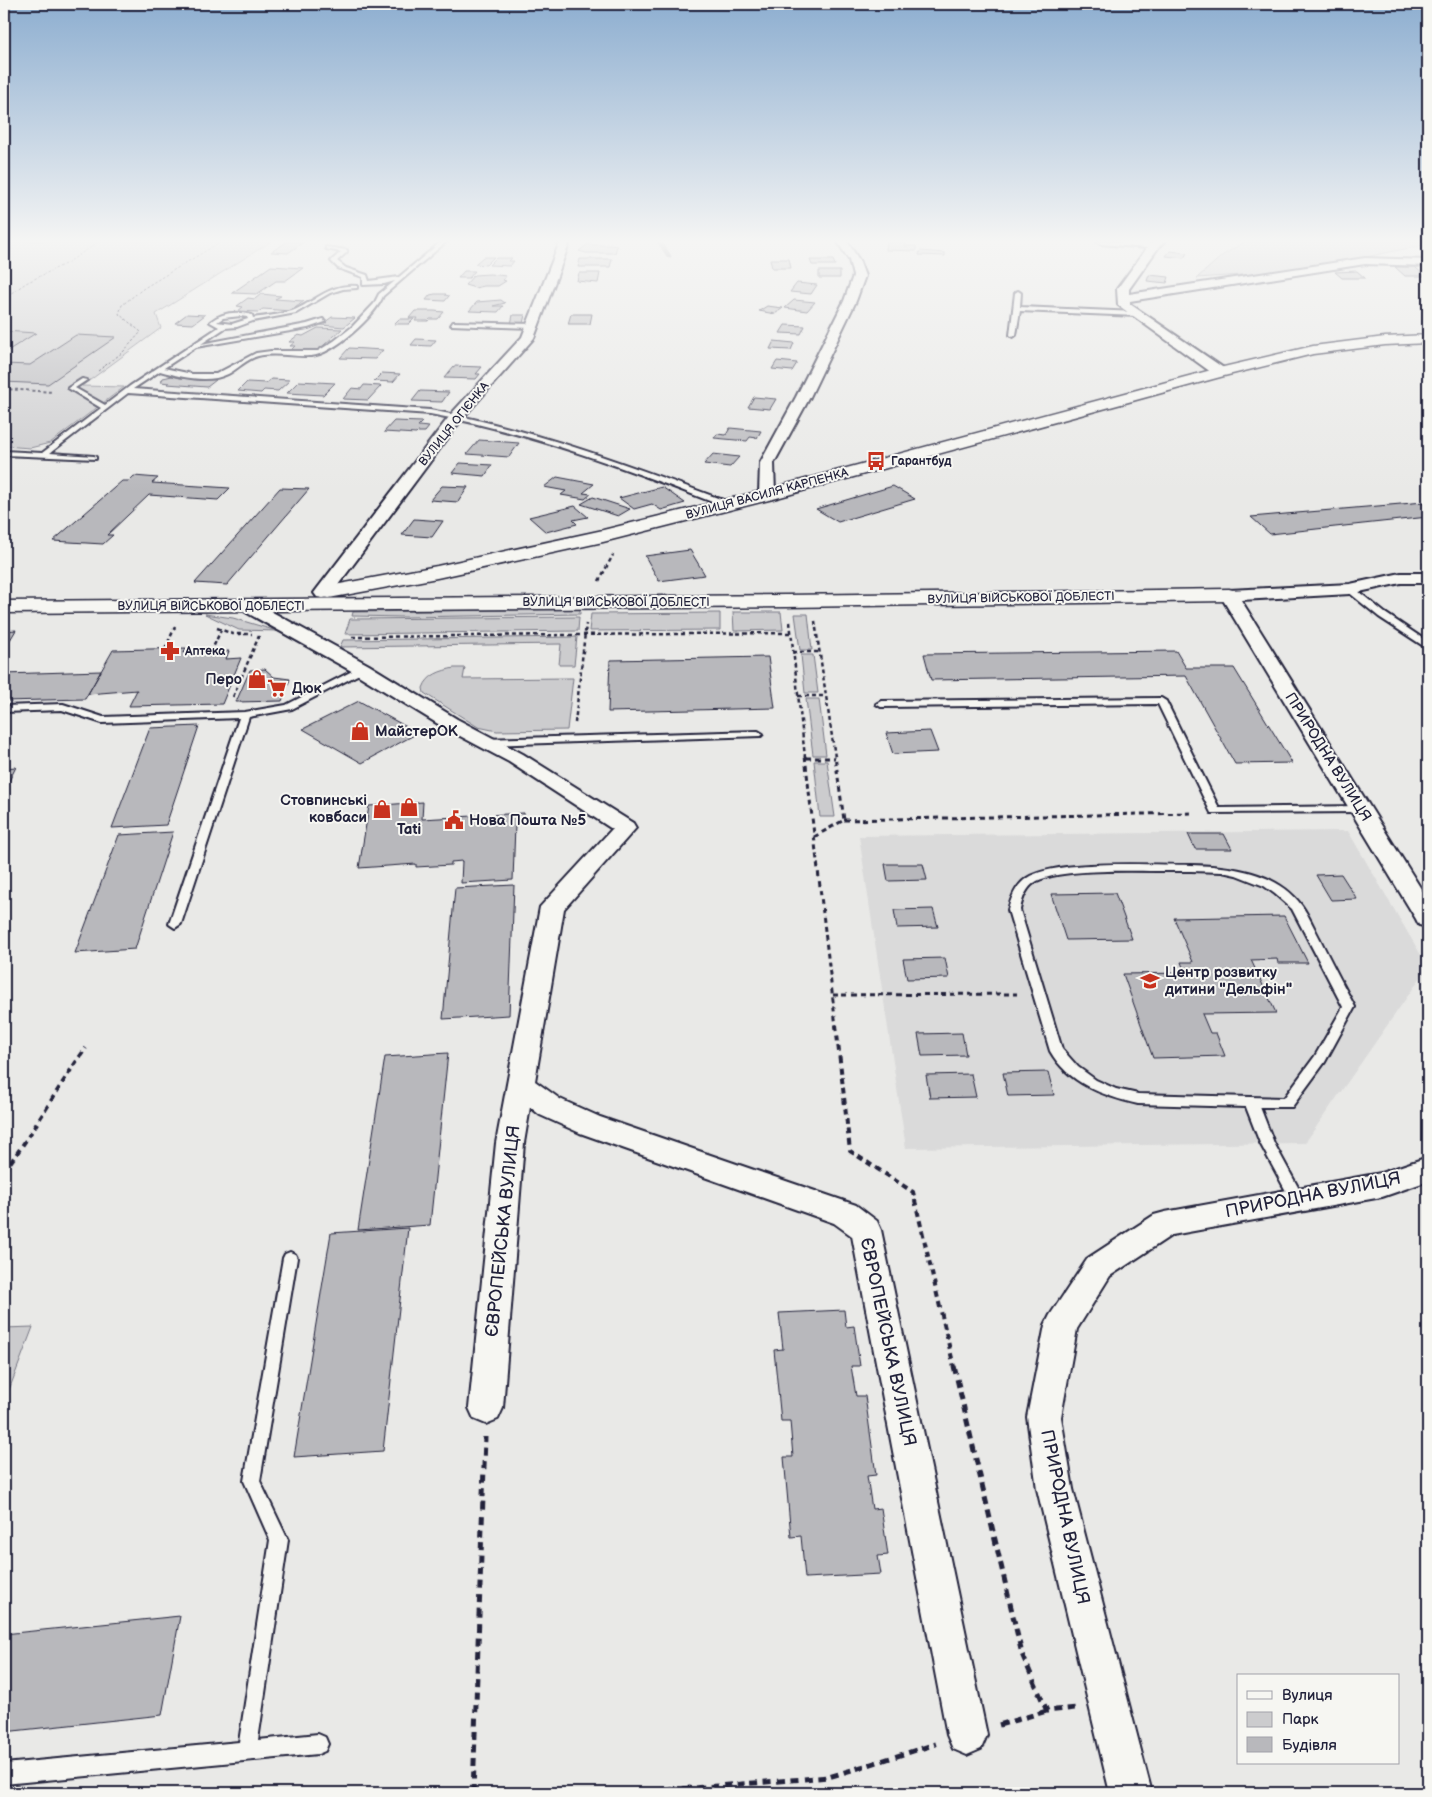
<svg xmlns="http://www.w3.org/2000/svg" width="1432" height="1797" font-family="'Balsamiq Sans',sans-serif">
  <rect width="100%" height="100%" fill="#e9e9e7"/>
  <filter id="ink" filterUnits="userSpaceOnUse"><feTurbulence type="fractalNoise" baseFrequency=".02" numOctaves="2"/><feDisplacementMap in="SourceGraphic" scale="10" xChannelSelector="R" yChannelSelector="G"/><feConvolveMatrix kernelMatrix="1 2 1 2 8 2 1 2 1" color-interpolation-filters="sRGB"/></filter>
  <g filter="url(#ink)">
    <path fill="#dadada" d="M1348,831L1428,967L1305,1143L906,1148L859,836Z"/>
    <path fill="#ccccce" stroke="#777784" d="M4,241H272L156,314L161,328L82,386L124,387L50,443L30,448L4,446Z
      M1246,241H1428V244L1299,271L1197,278L1223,255Z
      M580,609V614L406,617L352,616L353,612Z
      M733,612H781L783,630L734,631Z
      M720,613V630L589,631L591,614Z
      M205,614L233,618L277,631L239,630Z
      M795,614H808L812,650H800Z
      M579,617L578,631L345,634L350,619Z
      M577,637L574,665H559L561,644L340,647L343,640Z
      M801,655H813L818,693H805Z
      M454,668H465L463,679L573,678L567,730L497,731L478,727L424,693L423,688C428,674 441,671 454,668Z
      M806,699H819L826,755H813Z
      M827,761L835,817H820L814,761Z
      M33,1327L4,1403V1328Z"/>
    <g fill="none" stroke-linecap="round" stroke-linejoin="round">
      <path stroke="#71717f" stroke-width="4.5" d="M659,241L669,256"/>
    </g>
    <path fill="#b8b8bc" stroke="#22223b" d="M288,241H305L288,253L271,252Z
      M887,241H906L905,246H916V251L886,250Z
      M587,245H611L617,246L615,253H586L579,251Z
      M920,251L945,253V256L919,255Z
      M1170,251L1187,253L1184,258L1166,256Z
      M483,257H494L486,265L475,264Z
      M496,258H512L509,261H514L510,266L489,265Z
      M580,259H612L610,267H578Z
      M770,259H789L791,268H772Z
      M810,260H833L835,265H812Z
      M271,266L303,268L285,281H276L257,294L232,293Z
      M1395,267H1415L1425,276H1405Z
      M464,271H475L469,278H458Z
      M819,271H840V278H819Z
      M1357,271L1365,278H1342L1335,272Z
      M579,273H600L598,283L577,281Z
      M490,274L506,276L503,280L506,281L498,286H484L475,288L465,285L474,275Z
      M1149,275L1169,277L1167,283L1147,281Z
      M797,283L817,285L811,294L790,292Z
      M261,294L281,296L275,299L304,301L291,311L263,309L258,312L238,311L243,307L237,306L248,298L255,299Z
      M435,294H446L445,295L449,296L445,301L426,300L430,295Z
      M501,300L505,303L493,306H503L498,312L469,311L477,302Z
      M794,300L815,302L807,311L785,308Z
      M767,306L783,308L775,314L759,311Z
      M415,311H434L444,312L438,319H430L428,321H415L417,318H409Z
      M187,314L205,315L193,324L175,323Z
      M571,314H592L590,324H568Z
      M513,315H525L523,323L511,324Z
      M332,317L355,318L344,327L321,325Z
      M399,319H414L409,324H394Z
      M785,325L805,326L801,334L780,333Z
      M318,328L342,329L315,353L290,351L295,346H290L295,342H289L298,335L303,336Z
      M4,331L36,333L4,353Z
      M76,335L116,337L48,384L4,382V364L30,365Z
      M416,339L436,340L431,346L411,345Z
      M774,341L794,343L791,350L770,349Z
      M349,348L383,350L375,359L340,358Z
      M777,361L797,363L792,371L772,369Z
      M454,366L482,367L476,374H480L476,379L444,378Z
      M382,373L400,374L393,382L374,381Z
      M172,376L180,378L216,380L207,387L167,384L169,383L161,382L163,378Z
      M271,379L290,380L278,391L264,390L261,393L238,391L247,382L266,383Z
      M299,381L335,383L323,395L287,393Z
      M364,385L381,386L368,400L343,399L352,388L361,389Z
      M420,391L449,392L442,402L412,401Z
      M754,397L776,399L770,409L748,407Z
      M394,421L422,422L418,426L429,427L425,432H418L416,434L384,432Z
      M730,428L761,431L757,438L750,437L747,441L714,438L717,434L726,435Z
      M479,440L519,443L509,457L467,454Z
      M713,454L739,457L730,467L704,464Z
      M460,463L492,465L485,476L452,473Z
      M134,476L158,478L152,483L230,488L218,500L149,495L107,535H113L103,544L53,541L122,481H129Z
      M557,477L594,484L583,493L591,494L585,499L561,495L566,491L544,487Z
      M442,486L468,487L458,502L430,500Z
      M893,486L915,499L838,522L816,509Z
      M662,487L685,503L661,510L652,504L634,509L619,498Z
      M280,488L309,489L227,585L195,583Z
      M593,497L630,509L618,516L581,504Z
      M1424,502L1428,505V517L1270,534L1251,517Z
      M575,506L588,517L573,520L577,524L546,532L529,517Z
      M414,519L443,521L432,537L402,535Z
      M690,550L705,575L659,581L645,556Z
      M16,630L10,640H4V631Z
      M186,648L184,653L229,651L226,659L241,658L222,704L129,706L137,690L88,694L113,650Z
      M1176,651L1186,668H1234L1292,763L1235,764L1186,676L931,680L924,654Z
      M768,657L775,708L608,712L610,660Z
      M265,669L274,677L290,679L282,701L236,702L250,670Z
      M101,671L85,699L4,701V674Z
      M359,701L368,706L418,733L362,763L303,729Z
      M199,726L166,825L112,828L150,728Z
      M930,731L938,752L893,754L886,733Z
      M16,767L4,791V768Z
      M423,802L422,819L524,813V824L515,825L513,880L461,883L462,861L451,862V865L416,867V864L359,868L369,806Z
      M173,832L135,949L75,953L119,835Z
      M1188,834H1224L1232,849H1195Z
      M885,864H923L927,880L888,881Z
      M1341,874L1357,899L1331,900L1316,875Z
      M514,885L509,1015L443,1019L455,888Z
      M1115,893L1132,939L1066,940L1051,894Z
      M933,909L938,927L897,928L894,910Z
      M1284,916L1308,963H1278L1277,959L1251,960L1276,1013L1202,1014L1210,1033H1216L1225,1056L1153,1058L1123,974L1185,973L1181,962H1193L1174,918Z
      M945,958L949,978L907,979L903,959Z
      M962,1033L966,1055L922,1056L918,1034Z
      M448,1053L430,1225L358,1230L385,1057Z
      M1048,1072L1054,1095L1008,1096L1003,1073Z
      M971,1074L976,1097L930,1098L926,1075Z
      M408,1228L383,1451L294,1457L331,1233Z
      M844,1310L846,1327L854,1326L860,1366H851L856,1396H865L876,1475L867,1476L872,1509L881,1508L888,1555L878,1556L881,1574L805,1578L801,1536L791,1537L784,1457H793L790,1421H781L774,1350L783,1349L779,1313Z
      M180,1616L162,1715L4,1732V1634Z"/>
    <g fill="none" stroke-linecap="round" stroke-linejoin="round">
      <g stroke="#22223b" stroke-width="4">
        <path id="service" d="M442,241H447L383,296C375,316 334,354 311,356C294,357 275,352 258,356C246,359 238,369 228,374C208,384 181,377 160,371L133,389L430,410C534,429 632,466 731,503V507H725C628,469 532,433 430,414L128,393L50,453L94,456L96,457V459L4,455V451L42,453L101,408L68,388L82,379L87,380L75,388L105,405L130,386L219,327L210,322C222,312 237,311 252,315L253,318C266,316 280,315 292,311C315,302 330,283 357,286V288L343,289L330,293L296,313L253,321L237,327L225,328L201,344L307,324L323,319L325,322L308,328L196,347L164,368L192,374H216L256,353L271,351H318L334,341L352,327L374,304L379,294L395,281L384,284L363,285V277L338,268L331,261L341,252L326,249V247L347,250V252L337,261L346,268L367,275L369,281L399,277ZM241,316L247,317L248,319L232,324L217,322L223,318Z
          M1018,291L1021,293L1020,307L1137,312L1140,314L1137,316L1020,311L1016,335L1013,337L1010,335L1015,293Z
          M453,322L532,324L535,326L532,328L451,325Z
          M1347,587H1353L1385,613L1428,642V649L1379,617L1347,591Z
          M362,666L367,669L365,671L292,709L249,717L181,924L175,928L169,924L239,718L102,723L62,710L4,712V706L63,704L103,717L245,712L286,705Z
          M1161,698L1166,701L1219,808L1360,806L1365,809L1360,812L1211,813L1158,704L881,707L876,704L881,701Z
          M758,731L763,734L761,736L486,745L481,742L486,739Z
          M1191,865C1229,866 1277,871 1302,906C1309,916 1314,928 1320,939C1331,962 1343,984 1355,1007L1325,1062L1292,1107H1260L1274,1143L1305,1200L1303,1204L1298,1206L1293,1204L1260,1143L1246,1107L1138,1104C1103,1096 1068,1083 1050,1051L1008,910C1011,898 1016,885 1027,878C1056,859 1154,865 1191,865ZM1191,871L1222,872L1236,875L1264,886L1275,894L1292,909L1343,1007L1315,1056L1284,1098L1138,1094L1116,1089L1096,1080L1078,1067L1062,1049L1020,910C1022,899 1026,887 1037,881C1067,866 1155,872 1191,871Z
          M290,1252L295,1254L297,1258L260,1481L288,1540L258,1740L318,1734L325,1737L328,1744L325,1751L318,1754L4,1784V1764L239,1742L270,1540L244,1481L283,1258L285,1254Z"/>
      </g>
      <g stroke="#22223b" stroke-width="4">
        <path id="minor" d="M564,241L569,244L534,338L462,419L329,597L323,598L317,597L314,593L317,589L452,413L522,337L559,244Z
          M837,241H847L859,260L865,276L856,301L810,397L774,463L775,495L772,498H762L759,495L760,463L796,397L844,301L853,276L849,260Z
          M1096,241L1152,243L1154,241H1165L1158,248L1129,289V294L1365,258L1428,260V266L1365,264L1130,301V304L1225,369L1227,372L1220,376L1215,375L1118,305L1117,289L1147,248L1101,244Z
          M1401,573H1428V583H1401L1350,594L1241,600L1428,900V927L1419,925L1416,919L1220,595L1223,591L1229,590L1350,584Z
          M248,601L254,602L369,665L457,719L523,754L633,823L636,828L564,909L535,1081L560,1099L600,1117L856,1205L877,1221L881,1230L987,1735L981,1749L967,1755L953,1749L947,1735L852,1236L834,1223L580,1133L540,1115L530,1107L524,1143L503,1408L498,1419L486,1424L474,1419L469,1408L496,1143L540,907L612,829L509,762L443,727L355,673L242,610L239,606L242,602Z
          M1428,1157V1181L1382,1197L1172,1235L1110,1276L1077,1329L1061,1417L1073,1489L1152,1793H1110L1037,1489L1027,1417L1045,1325L1050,1315L1088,1258L1154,1215L1165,1212L1381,1173Z"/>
      </g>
      <g stroke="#22223b" stroke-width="3">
        <path id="tertiary" d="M1428,335V343L1385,345L1313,354L1224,376L773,499L603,542L437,578L329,598L322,596L319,592L322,588L329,586L437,566L603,530L761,491L1215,369L1313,346L1385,337Z
          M1229,589L1236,591L1239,595L1236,599L1229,601L787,607L4,613V601L787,595Z"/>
      </g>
      <path stroke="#22223b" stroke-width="1" stroke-dasharray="2.5 2" stroke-linecap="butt" d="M4,298L26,283L67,263L100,241
        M98,371L123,352L141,332L119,314L122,305L144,288L222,241"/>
      <path stroke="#22223b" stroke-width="2" stroke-dasharray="3 2.5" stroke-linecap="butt" d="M4,389L53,392"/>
      <path stroke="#22223b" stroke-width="2.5" stroke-dasharray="4 3" stroke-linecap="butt" d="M599,581L613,555
        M815,621L835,757
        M790,622L805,757
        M217,628L233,634H252
        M352,637L791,633
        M165,649L175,627
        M211,652L221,630
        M793,652H820
        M798,696H826
        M233,697L259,636
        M575,723L586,624"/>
      <path stroke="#22223b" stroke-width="3" stroke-dasharray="5 4" stroke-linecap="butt" d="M805,756L836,1027
        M806,758H835
        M844,820L1193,813
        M814,837L844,820L835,756
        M833,995L1017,994"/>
      <path stroke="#22223b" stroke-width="4" stroke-dasharray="6 4.5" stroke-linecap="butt" d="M836,1025L850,1151L913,1192L954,1367
        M4,1171C34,1132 57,1088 86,1048"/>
      <path stroke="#22223b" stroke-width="5" stroke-dasharray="8 5.5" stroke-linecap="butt" d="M954,1366L1022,1654L1047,1711L1076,1708
        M999,1725L1047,1711
        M473,1793L485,1437
        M629,1793L829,1777L936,1744"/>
      <use href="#service" fill="#f6f6f2" fill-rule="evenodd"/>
      <use href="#minor" fill="#f6f6f2" fill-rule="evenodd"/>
      <use href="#tertiary" fill="#f6f6f2" fill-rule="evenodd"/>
    </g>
  </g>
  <linearGradient id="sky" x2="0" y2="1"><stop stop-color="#8daed0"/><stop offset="0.49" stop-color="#f5f5f4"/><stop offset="1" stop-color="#f5f5f4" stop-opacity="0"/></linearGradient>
  <rect width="1432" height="492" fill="url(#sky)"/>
  <defs>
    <g id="bus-bare" transform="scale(1.5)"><path d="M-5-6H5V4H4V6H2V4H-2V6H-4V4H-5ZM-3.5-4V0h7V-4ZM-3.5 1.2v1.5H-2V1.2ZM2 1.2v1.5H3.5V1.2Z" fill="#c8321e" stroke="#f6f6f2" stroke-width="2.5" paint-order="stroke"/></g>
    <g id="pharmacy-bare" transform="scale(1.5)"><path d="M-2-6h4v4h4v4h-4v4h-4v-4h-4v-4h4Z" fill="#c8321e" stroke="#f6f6f2" stroke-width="2.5" paint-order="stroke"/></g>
    <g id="shop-bare" transform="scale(1.5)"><path d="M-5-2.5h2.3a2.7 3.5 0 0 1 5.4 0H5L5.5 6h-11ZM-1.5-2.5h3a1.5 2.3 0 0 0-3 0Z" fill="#c8321e" stroke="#f6f6f2" stroke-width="2.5" paint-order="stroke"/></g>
    <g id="supermarket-bare" transform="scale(1.5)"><path d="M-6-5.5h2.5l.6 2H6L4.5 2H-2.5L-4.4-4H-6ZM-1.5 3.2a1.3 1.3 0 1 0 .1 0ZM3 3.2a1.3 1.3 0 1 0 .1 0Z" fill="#c8321e" stroke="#f6f6f2" stroke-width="2.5" paint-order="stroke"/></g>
    <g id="civic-bare" transform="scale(1.5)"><path d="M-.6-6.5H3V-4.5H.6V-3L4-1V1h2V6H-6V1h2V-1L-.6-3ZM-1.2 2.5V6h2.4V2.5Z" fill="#c8321e" stroke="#f6f6f2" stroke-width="2.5" paint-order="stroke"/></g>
    <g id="school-bare" transform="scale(1.5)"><path d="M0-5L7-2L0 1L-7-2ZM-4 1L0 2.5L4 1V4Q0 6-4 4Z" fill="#c8321e" stroke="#f6f6f2" stroke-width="2.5" paint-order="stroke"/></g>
  </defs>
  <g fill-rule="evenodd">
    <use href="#bus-bare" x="876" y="461"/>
    <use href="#pharmacy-bare" x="170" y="651"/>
    <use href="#shop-bare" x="257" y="679"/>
    <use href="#supermarket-bare" x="277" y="688"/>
    <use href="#shop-bare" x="360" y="731"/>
    <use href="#shop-bare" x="409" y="807"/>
    <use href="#shop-bare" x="382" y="809"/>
    <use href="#civic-bare" x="454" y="820"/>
    <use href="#school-bare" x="1150" y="981"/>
  </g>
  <g text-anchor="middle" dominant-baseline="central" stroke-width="4" stroke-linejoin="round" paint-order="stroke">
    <g font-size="12" fill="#22223b" stroke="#f6f6f2">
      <text transform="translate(454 424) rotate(-51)">ВУЛИЦЯ ОГІЄНКА</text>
      <text transform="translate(767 494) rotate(-15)">ВУЛИЦЯ ВАСИЛЯ КАРПЕНКА</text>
      <text transform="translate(1021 598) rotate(-1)">ВУЛИЦЯ ВІЙСЬКОВОЇ ДОБЛЕСТІ</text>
      <text x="616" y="602">ВУЛИЦЯ ВІЙСЬКОВОЇ ДОБЛЕСТІ</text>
      <text x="211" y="606">ВУЛИЦЯ ВІЙСЬКОВОЇ ДОБЛЕСТІ</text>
    </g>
    <g font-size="12" font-weight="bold" fill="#22223b" stroke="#f6f6f2" text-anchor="start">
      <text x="891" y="461">Гарантбуд</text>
      <text x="185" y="651">Аптека</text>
    </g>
    <g font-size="15" font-weight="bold" fill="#22223b" stroke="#f6f6f2" text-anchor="start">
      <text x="242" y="679" text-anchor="end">Перо</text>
      <text x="292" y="688">Дюк</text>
      <text x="375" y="731">МайстерОК</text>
      <text x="367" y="800" text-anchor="end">Стовпинські<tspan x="367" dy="17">ковбаси</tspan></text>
      <text x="469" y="820">Нова Пошта №5</text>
      <text x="409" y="829" text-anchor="middle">Tati</text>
      <text x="1165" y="972">Центр розвитку<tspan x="1165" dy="17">дитини "Дельфін"</tspan></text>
    </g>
    <g font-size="15" fill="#22223b" stroke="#f6f6f2">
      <text transform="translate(1328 757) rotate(58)">ПРИРОДНА ВУЛИЦЯ</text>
    </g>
    <g font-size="18" fill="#22223b" stroke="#f6f6f2">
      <text transform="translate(1313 1195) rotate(-11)">ПРИРОДНА ВУЛИЦЯ</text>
      <text transform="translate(503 1231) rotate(-84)">ЄВРОПЕЙСЬКА ВУЛИЦЯ</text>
      <text transform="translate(888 1342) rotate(78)">ЄВРОПЕЙСЬКА ВУЛИЦЯ</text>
      <text transform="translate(1065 1517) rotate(78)">ПРИРОДНА ВУЛИЦЯ</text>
    </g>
  </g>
  <rect width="1432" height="1797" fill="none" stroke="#f6f6f2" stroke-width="20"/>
  <rect x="10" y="10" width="1412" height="1777" fill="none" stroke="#22223b" stroke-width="2" filter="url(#ink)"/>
  <rect x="1237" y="1674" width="162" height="90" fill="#f6f6f2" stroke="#a1a1a9"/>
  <rect x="1247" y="1691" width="25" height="8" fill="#f6f6f2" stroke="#a1a1a9"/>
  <text x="1282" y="1700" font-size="15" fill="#22223b">Вулиця</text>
  <rect x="1247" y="1712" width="25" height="15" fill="#ccccce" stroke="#a1a1a9"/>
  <text x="1282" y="1724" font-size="15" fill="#22223b">Парк</text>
  <rect x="1247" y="1737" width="25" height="15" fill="#b8b8bc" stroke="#a1a1a9"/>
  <text x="1282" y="1750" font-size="15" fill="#22223b">Будівля</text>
</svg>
